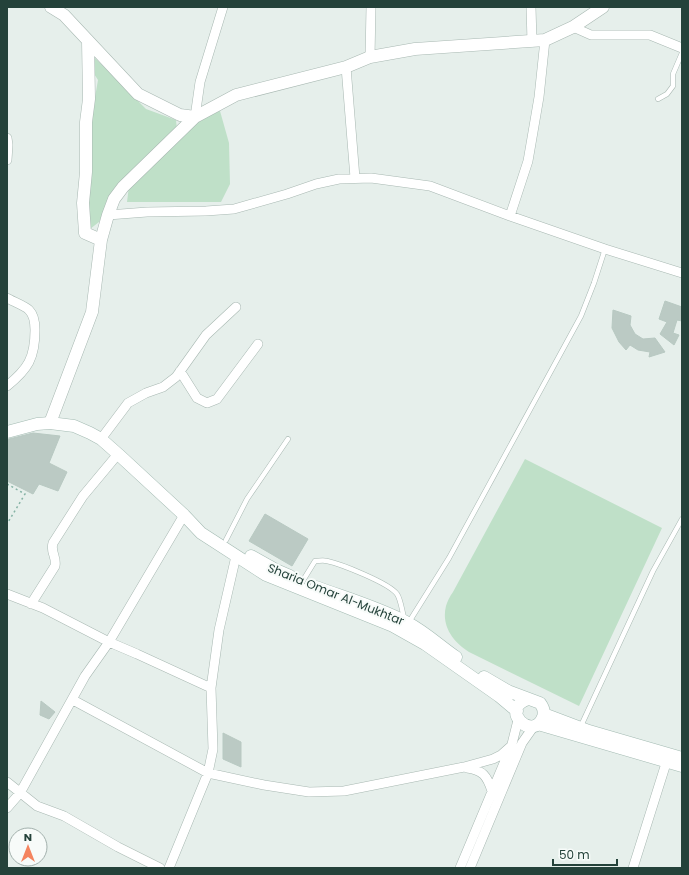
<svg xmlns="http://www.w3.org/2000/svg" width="689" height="875" font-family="Poppins,sans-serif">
  <rect width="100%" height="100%" fill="#e6efeb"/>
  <path fill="#bfe0c8" d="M95,58L146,109L176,120L177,130L115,187L99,222L90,229L87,223V143L98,80L89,66Z
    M220,111L229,143L230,184L221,202H127L129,186L207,113Z
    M525,459L662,528L579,706L469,652C453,642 441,626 446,606C447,602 450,596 453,592Z"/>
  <path fill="#bbcac4" stroke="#b8c9c2" d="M665,301L682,307V321L677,320L673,333L679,335L674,345L660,334L667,322L659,319Z
    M613,310L631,316L630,325L635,334L643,339L655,338L665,352L649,357L650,352L638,350L630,345L626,350L619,342L612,328Z
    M33,433L60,436L49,463L67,472L58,491L39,484L33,494L7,481V442L9,439Z
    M265,514L308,539L292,566L249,541Z
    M41,701L55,712L49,719L40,715Z
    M223,733L241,742V767L223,759Z"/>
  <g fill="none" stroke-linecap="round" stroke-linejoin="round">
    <g stroke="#a8b8b2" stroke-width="5.5">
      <path id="service" d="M658,99L667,94L673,86V74L682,53
        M226,540L247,499L288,439
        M302,582L315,561C319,561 323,560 327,561C341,564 389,583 397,594C401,600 402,611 404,618
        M409,622L449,558L581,316L594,283L605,249
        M580,728L653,571L682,519"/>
    </g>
    <g stroke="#a8b8b2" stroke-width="10">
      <path id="minor" d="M531,7L532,42
        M573,27L591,35H650L682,48
        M370,57L371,7
        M346,67L355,178
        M195,117L200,82L223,7
        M7,138L8,145L7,160
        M108,215L147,212L206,211L234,209L287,194L316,184L339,179L371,178L430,186L510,216L605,249L682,273
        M510,216L528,161L539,97L545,40
        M7,298C12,301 25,306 29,310C34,315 35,324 35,330C35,358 28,369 7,386
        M180,371L197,398L207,403L217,399L258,344
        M101,439L128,403L146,393L163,387L176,377L206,335L236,307
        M7,594L43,608L109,642L137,654L211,688
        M31,604L55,566C57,557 50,552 53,543L83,496L118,454
        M73,700L208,773L264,785L309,792L344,791L464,767L493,759L501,755L510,747
        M467,768C483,770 487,776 492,791
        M7,782L37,806L64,816L118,847L160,868
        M7,808L20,793L85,676L109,642L184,515
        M169,868L208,773L213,749L211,688L219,630L236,556
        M460,868L512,744L518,720
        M470,868L522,743L534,726
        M633,868L668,757"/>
    </g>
    <g stroke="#a8b8b2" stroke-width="13">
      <path id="tertiary" d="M51,7L64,15L138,94L180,115L195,117
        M88,41L89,99L86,122V172L83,203L85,233L101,240
        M50,423L92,312L101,240L108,215L114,199L123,187L195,117L236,95L346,67L370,57L415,49L545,40L573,27L603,7"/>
    </g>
    <g stroke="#a4bbb3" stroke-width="13">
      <path id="secondary" d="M7,432L37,424L50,423L74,426L90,433L101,439L118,454L184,515L201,533L266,575L393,626L425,644L499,696L517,711
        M251,556L276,570L290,576
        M316,587C346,598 380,608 408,623C425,632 440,646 456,657
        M484,677L508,691L540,703C543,707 545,712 543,717C533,743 498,709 528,699
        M544,714L589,731L682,758
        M538,724L682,766"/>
    </g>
    <path stroke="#86b3a5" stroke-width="1.5" stroke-dasharray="2 3" stroke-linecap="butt" d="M7,484L25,494L7,524"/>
    <use href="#service" stroke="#fff" stroke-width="4.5"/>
    <use href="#minor" stroke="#fff" stroke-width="9"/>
    <use href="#tertiary" stroke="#fff" stroke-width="12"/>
    <use href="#secondary" stroke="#fff" stroke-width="12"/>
  </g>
  <g text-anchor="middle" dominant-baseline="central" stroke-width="4" stroke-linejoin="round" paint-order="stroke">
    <g font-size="12" fill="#24423a" stroke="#f7fbf9">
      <text transform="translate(336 594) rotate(22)">Sharia Omar Al-Mukhtar</text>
    </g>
  </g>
  <rect width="689" height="875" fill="none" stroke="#24423a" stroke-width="16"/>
  <g transform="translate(28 847)"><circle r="19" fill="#f7fbf9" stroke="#a3b1ad"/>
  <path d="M0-3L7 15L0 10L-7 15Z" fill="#f4845f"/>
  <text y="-6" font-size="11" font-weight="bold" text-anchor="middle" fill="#24423a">N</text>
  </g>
  <path d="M553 859v6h64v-6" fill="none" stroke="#24423a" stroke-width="2"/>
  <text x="559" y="859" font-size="12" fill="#24423a" stroke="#f7fbf9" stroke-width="3" paint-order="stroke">50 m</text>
</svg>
